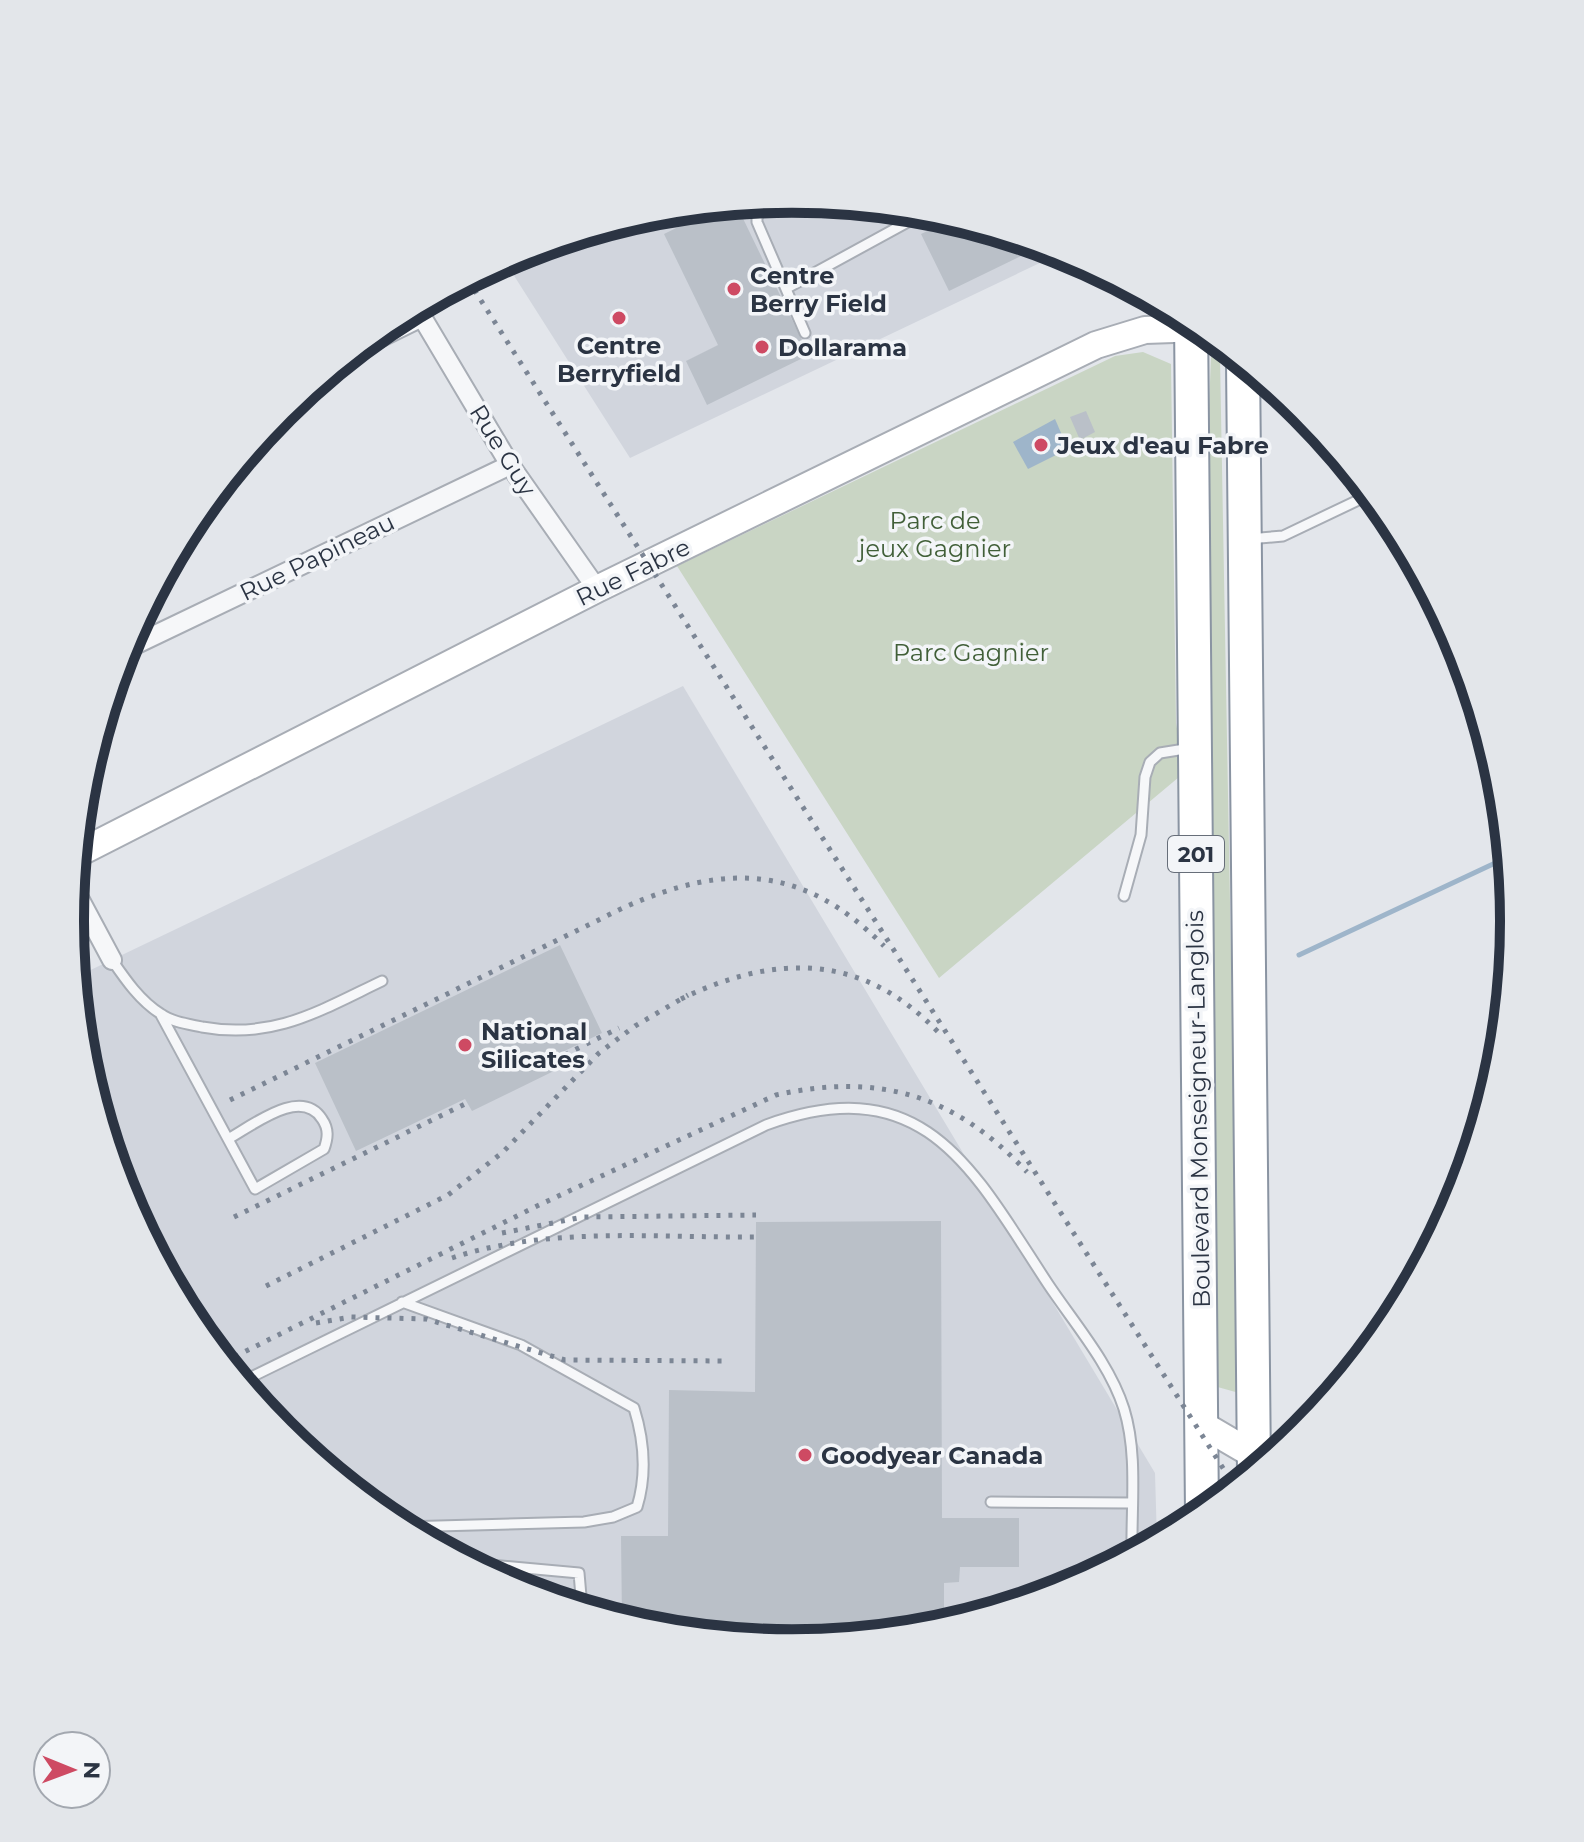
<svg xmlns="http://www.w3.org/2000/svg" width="1584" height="1842" font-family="Montserrat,sans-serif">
  <rect width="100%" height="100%" fill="#e3e6eb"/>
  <path fill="#d1d5dd" d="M792,199L933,213L1063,252L630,458L504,260L652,213Z
    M683,686L1155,1473L1157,1541L1068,1588L932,1629L792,1643L651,1629L515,1588L391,1521L281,1431L191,1322L125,1197L84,1061L76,977Z"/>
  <path fill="#c9d5c4" d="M1143,352L1171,364L1176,723L1185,772L939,978L677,566L1115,356Z
    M1211,357L1220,358L1239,1393L1214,1386L1208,433Z"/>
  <path fill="#9eb5ca" d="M1055,419L1068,449L1028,469L1013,442Z"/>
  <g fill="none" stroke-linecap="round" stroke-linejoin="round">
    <path stroke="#9eb5ca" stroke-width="5" d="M1299,955L1508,857"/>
  </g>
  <path fill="#bac0c8" d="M736,204L809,355L707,405L686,361L718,345L664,234L721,206Z
    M953,219L1015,238L1023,255L949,291L921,234Z
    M1086,411L1095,432L1080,440L1070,417Z
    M560,945L602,1033L552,1057L558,1069L472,1111L465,1099L356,1151L315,1063Z
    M941,1221L942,1518H1019V1567H960L959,1582L944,1583V1626L932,1629L792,1643L651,1629L622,1620L621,1536H668L669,1390L755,1392L756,1222Z"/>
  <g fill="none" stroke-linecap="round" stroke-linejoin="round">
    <g stroke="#a8adb5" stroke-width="13">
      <path id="lane" d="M757,202V222L805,333
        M787,288L926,212
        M1248,539L1283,536L1371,494
        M1124,896L1141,835L1145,777L1150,762L1160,753L1191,748
        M112,960C125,979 140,1001 161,1014C172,1022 188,1024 202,1027C273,1040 319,1011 382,981
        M161,1015L255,1189L324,1149C328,1138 329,1129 322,1119C301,1086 252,1126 228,1139
        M241,1382L766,1125C925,1067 973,1170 1048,1284C1074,1323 1110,1364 1124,1409C1138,1454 1131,1507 1132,1554
        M991,1502L1131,1503
        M402,1527L584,1522L613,1517L637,1507C647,1474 644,1440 634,1408L521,1345L402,1302
        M469,1563L579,1573L582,1608"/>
    </g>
    <g stroke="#a8adb5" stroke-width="22">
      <path id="street" d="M416,307L510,465L597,589
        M357,349L422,317
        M124,650L510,465
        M73,887L112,960"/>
    </g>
    <g stroke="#a8adb5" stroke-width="30">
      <path id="secondary" d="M77,854L597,589L1096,345L1145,330L1202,328
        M1201,1424L1266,1462"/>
    </g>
    <g stroke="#8a94a2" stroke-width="36">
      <path id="highway" d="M1191,319L1202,1514
        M1243,362L1254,1471"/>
    </g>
    <use href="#lane" stroke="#f6f7f9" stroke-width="9"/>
    <use href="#street" stroke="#f6f7f9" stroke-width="18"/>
    <use href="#secondary" stroke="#fff" stroke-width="26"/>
    <use href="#highway" stroke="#fff" stroke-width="32"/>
    <path stroke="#7c8695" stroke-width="5" stroke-dasharray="4 8" stroke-linecap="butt" d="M468,280L1235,1487
      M681,999C776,953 863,953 939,1033
      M554,1060L619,1028
      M230,1100L625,907C725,863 803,864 884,946
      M234,1217L467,1103
      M502,1233L583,1217L756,1215
      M452,1258C547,1226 657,1238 756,1237
      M266,1286L448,1195L503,1152L599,1053L635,1026L688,995
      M316,1323L351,1317L426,1319L565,1360L729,1361
      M224,1362L539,1205L776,1095C879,1072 955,1095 1027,1172"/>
  </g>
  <g fill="#ce4a63" stroke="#f3f5f8" stroke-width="3">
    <circle cx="734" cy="289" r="8"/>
    <circle cx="619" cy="318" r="8"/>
    <circle cx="762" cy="347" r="8"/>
    <circle cx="1041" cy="445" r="8"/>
    <circle cx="465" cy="1045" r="8"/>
    <circle cx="805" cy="1455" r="8"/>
  </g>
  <g text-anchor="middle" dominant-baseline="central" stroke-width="7" stroke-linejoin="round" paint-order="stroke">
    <rect fill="#f3f5f8" stroke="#676e79" stroke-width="2" x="1168" y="836" width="56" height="36" rx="6"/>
    <g font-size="22" font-weight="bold" fill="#2b3443">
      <text x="1196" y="854">201</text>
    </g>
    <g font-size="24" font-weight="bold" fill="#2b3443" stroke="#f3f5f8" text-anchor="start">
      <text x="750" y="275">Centre<tspan x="750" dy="28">Berry Field</tspan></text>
      <text x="619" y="345" text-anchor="middle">Centre<tspan x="619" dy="28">Berryfield</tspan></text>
      <text x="778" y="347">Dollarama</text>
      <text x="1057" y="445">Jeux d'eau Fabre</text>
      <text x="481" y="1031">National<tspan x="481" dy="28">Silicates</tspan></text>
      <text x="821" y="1455">Goodyear Canada</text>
    </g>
    <g font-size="24" fill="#2b3443" stroke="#f3f5f8">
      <text transform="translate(503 450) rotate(58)">Rue Guy</text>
      <text transform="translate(317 557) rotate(-26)">Rue Papineau</text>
      <text transform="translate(633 572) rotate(-26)">Rue Fabre</text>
      <text transform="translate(1198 1109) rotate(-91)">Boulevard Monseigneur-Langlois</text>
    </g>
    <g font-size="24" fill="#415f38" stroke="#f3f5f8">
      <text x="935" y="520">Parc de<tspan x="935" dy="28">jeux Gagnier</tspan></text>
      <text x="971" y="652">Parc Gagnier</text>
    </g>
  </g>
  <path d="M0 0H1584V1842H0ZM84 921a708 708 0 1 1 1416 0a708 708 0 1 1-1416 0Z" fill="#e3e6ea" fill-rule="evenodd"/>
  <path fill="none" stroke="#2b3443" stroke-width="10" d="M84 921a708 708 0 1 1 1416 0a708 708 0 1 1-1416 0Z"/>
  <g transform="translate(72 1770) rotate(91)"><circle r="38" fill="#f3f5f8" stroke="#a3a8b0" stroke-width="2"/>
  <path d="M0-6L14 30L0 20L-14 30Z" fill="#ce4a63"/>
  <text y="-12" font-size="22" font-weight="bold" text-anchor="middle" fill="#2b3443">N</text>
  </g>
</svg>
